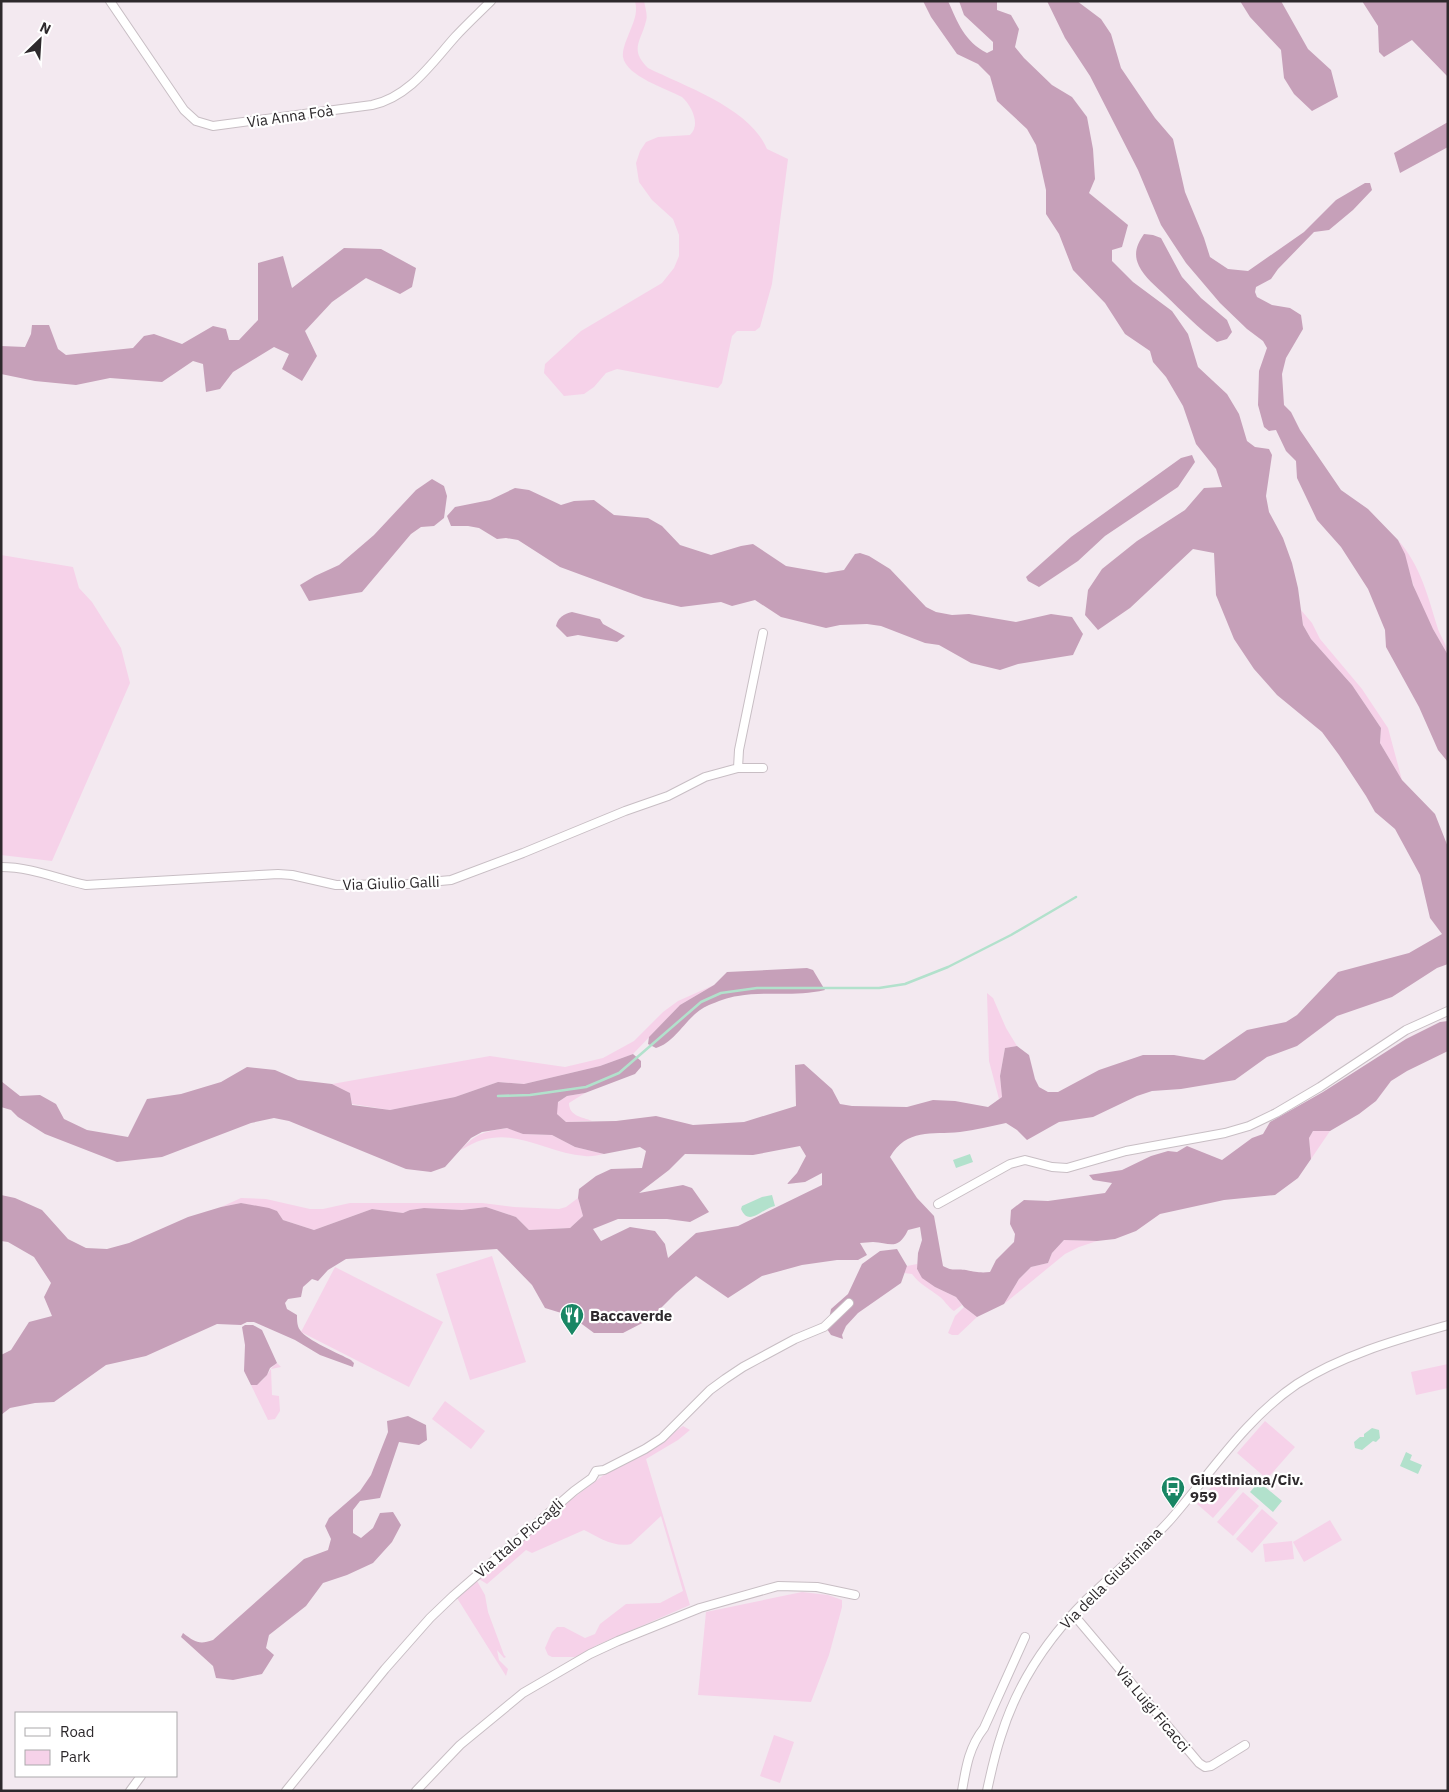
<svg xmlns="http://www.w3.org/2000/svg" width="1449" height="1792" font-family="'IBM Plex Sans',sans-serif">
  <rect width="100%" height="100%" fill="#f3e9f0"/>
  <path fill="#f6d2e9" d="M635,1H644C645,7 648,15 646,21C641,42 629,49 648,68C686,87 750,108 767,149L788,159L772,284L760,327L755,331H737L732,336L722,383L718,388L617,369L606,373L594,387L584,394L564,396L544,373L545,364L581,331L662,283L674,268L679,256V235L673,219L652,200L639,182L636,163L640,151L646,142L658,137L690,135C701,125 692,106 682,97C667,89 626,76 623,57C622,49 627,39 630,31C634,21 638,12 635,1Z
    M1398,540C1421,566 1428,597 1438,629C1441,638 1448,646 1448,655C1435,633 1421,609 1413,584C1408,569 1405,554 1398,540Z
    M1,555L73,567L79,588L92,602L121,648L130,683L52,861L1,855Z
    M1301,610L1312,623L1320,639L1362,689L1388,728L1402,780L1380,743L1381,728L1352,685L1311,639L1303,625Z
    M714,985L680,1005L633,1054L600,1066L524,1084L498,1082L455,1097L390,1110L352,1104L350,1093L332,1084L490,1056L565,1067L603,1058L634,1041L663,1012L678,1001Z
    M987,993L993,998L1006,1028L1017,1046L1005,1048L1000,1076L1002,1097L999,1099L989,1061Z
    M585,1093L569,1103C569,1116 582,1117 592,1121L566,1122L557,1114V1103L567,1096Z
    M507,1128L524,1134L552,1135L575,1147L604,1154C598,1155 591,1157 585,1156C549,1154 519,1129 482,1140C475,1142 468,1146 461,1150C476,1132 486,1132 507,1128Z
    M1313,1131H1330L1311,1159L1309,1138Z
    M241,1198L266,1199L310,1209H323L350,1203H482L514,1207L559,1209L566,1207L578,1198L583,1216L570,1228L529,1230L516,1217L486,1207L462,1210L424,1208L410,1210L403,1213L372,1209L314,1230L283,1220L277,1211L241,1203L221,1207Z
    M1064,1240L1097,1241L1079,1247L1065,1254L1004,1304L1019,1279L1031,1267L1048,1263L1052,1253Z
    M492,1256L526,1362L470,1380L436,1274Z
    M917,1264V1270L935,1287L956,1297L962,1305L954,1311C948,1307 945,1301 940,1297C929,1288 920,1285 912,1274L904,1273L907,1266Z
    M335,1267L443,1322L409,1387L301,1332Z
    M964,1307L977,1317L958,1335H952L948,1333L955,1316Z
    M277,1363L281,1367L271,1369L272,1395L279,1396L280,1411L275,1419L268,1420L251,1385C265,1385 267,1370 277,1363Z
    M1448,1364V1388L1416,1395L1411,1372Z
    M445,1401L485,1431L471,1449L432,1419Z
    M1265,1421L1295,1447L1267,1479L1237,1453Z
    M683,1426L690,1430L678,1440L646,1459L690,1605L595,1646L587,1652L575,1657H552L548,1655L545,1648L552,1632L557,1627H564L585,1638L595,1634L600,1624L626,1604L660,1603L683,1591L661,1516L631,1544C614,1548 598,1537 584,1530L532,1553L526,1550L487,1584L479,1579L564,1505L605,1474L637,1458Z
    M1223,1473L1240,1487L1213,1518L1197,1504Z
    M1243,1492L1259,1506L1233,1536L1217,1522Z
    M1262,1509L1278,1523L1252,1553L1236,1539Z
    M1330,1520L1342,1540L1304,1562L1293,1542Z
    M1292,1541L1294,1559L1265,1562L1263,1544Z
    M474,1581H477L485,1595L488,1612L504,1655L506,1657L504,1658L497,1650L499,1660L508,1669L506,1676L457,1598Z
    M802,1592L828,1595L842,1600V1607L829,1655L811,1702L698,1695L706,1612Z
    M774,1735L794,1742L780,1783L760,1776Z"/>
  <path fill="#c6a0b9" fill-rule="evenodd" d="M923,1H948C958,23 964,41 987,53L993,50V42L964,15L959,1H997V10L1011,15L1019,29L1015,47L1024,58L1052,85L1072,97L1087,117L1093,149L1095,179L1089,193L1128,225L1122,247L1112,250V261L1133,282L1172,311L1188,334L1198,367L1227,394L1239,414L1247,441L1255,447L1269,449L1272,455L1266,496L1269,512L1283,538L1292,563L1298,588L1303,625L1311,639L1352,685L1381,728L1380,743L1402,780L1435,814L1448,847V964L1437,968L1392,997L1337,1016L1297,1046L1267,1057L1235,1080L1181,1089L1152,1091L1137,1096L1093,1117L1059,1122L1027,1140L1017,1130L1006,1123C991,1126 975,1130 960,1132C931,1135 907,1128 890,1157L917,1198L934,1216L943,1266C954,1272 956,1268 966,1270C976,1272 980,1273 990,1272L996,1260L1014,1242L1015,1234L1010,1224L1011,1210L1024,1200L1048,1201L1105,1193L1112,1183L1093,1180L1089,1175L1122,1170L1151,1156L1168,1151L1177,1152L1187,1146L1222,1160L1252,1138L1263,1134L1270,1122L1323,1092L1406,1039L1440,1022L1448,1021V1051L1407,1071L1391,1081L1376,1101L1359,1114L1330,1131H1313L1309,1138L1311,1159L1298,1178L1275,1195L1224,1200L1160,1214L1136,1231L1115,1239L1097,1241L1064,1240L1052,1253L1048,1263L1031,1267L1019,1279L1004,1304L977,1317L964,1307L956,1297L935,1287L922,1278L917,1269L918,1253L922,1240L920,1227L908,1230C898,1251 890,1243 873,1242C869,1242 864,1243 860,1243L867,1255L858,1260H837L802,1265L762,1276L728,1298L696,1276L676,1293L650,1319L623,1333H594L571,1316L545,1308L532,1285L497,1249L346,1259L328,1270L318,1281L312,1279L303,1287L301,1297L288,1299L285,1303L287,1309L297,1315C297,1320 297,1326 300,1330C306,1340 340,1354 351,1360L354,1363L353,1367L320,1355L295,1340L254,1322H247L241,1325L217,1324L146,1356L106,1365L54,1402L35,1403L10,1408L1,1415V1355L11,1350L29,1322L52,1316L44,1297L51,1283L34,1257L8,1242L1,1241V1195L15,1198L42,1210L68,1239L86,1248L107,1249L129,1243L188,1217L221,1207L241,1203L269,1208L277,1211L283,1220L314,1230L372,1209L403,1213L410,1210L424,1208L462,1210L486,1207L516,1217L529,1230L570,1228L583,1216L578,1198L579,1189L596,1176L611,1169L642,1168L646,1151L640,1147L604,1154L575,1147L552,1135L523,1134L507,1128L482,1132L471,1138L445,1167L431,1172L406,1169L289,1121L274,1118L251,1123L162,1157L117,1162L45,1134L18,1117L11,1110L1,1107V1081L20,1096L40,1095L56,1104L64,1119L87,1130L128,1137L147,1099L181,1094L221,1082L247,1067L275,1070L298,1080L332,1084L350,1093L352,1105L390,1110L455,1097L498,1082L524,1084L600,1066L633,1054L641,1061V1067L635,1074L585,1093L567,1096L558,1102L557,1114L566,1122L616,1121L656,1116L693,1125L744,1122L796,1106L795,1065L804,1064L832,1089L840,1104L852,1106L907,1107L933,1100L955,1101L988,1107L1002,1097L1000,1076L1005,1048L1017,1046L1029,1055L1035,1079L1039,1087L1048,1092H1058L1099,1070L1143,1055H1174L1204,1060L1247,1030L1286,1022L1297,1015L1338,972L1409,953L1442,934L1430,918L1420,875L1395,829L1375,812L1366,796L1339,755L1322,732L1277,695L1254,669L1234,639L1216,595L1214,553L1193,549L1130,608L1098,630L1085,615L1088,590L1102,569L1137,541L1185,510L1204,488L1222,487L1216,469L1196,444L1183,406L1166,377L1153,362L1150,351L1125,334L1105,303L1073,270L1059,234L1046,214V190L1036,145L1027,129L997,101L990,76L978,64L957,54L931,17ZM800,1146L806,1156L797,1173L787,1184L805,1182L822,1173V1185L738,1226L696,1233L668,1258L665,1244L655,1231L630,1227L601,1241L593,1229L618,1219H667L690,1222L709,1212L692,1188L683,1185L639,1193L669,1170L685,1154L753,1155Z
    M1047,1H1077L1101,19L1111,34L1121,68L1155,118L1173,139L1185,192L1204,238L1210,257L1228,269L1248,271L1304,232L1336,200L1365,183H1370L1372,190L1353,210L1329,230L1314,232L1278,269L1271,279L1256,287L1255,292L1257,297L1272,305L1290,308L1301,315L1303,329L1286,358L1282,374L1284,405L1291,412L1300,430L1341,490L1368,509L1398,540L1405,554L1413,585L1433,629L1448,655V762L1438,750L1419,707L1386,647L1385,630L1368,589L1341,547L1317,520L1297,478L1296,461L1286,451L1276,430L1269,431L1264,427L1258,405L1259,371L1267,348L1263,341L1247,329L1220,303L1186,263L1161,225L1138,170L1090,76L1065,38Z
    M1240,1H1281L1308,49L1331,70L1338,97L1312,111L1294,94L1284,78L1281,50L1250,17Z
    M1362,1H1448V77L1412,40L1384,57L1379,52L1378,26Z
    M1448,122V147L1400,173L1394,153Z
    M1144,234L1153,235L1161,238L1182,277L1201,298L1227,320L1232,332L1227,339L1217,342C1198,328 1182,311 1165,295C1157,287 1144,277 1139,266C1133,254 1137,244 1144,234Z
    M344,248L381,249L416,268L412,287L400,294L366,278L332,302L305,331L317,356L302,381L282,369L289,354L274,347L233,372L220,389L206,392L203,364L193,361L162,382L110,378L76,385L35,381L1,374V346L25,347L31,334L32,325H49L58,349L66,355L133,348L144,336L154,334L182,344L213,326L226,329L229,340H239L258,320V263L283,256L292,288Z
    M1192,455L1195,462L1178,487L1105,536L1078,561L1039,587L1028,581L1026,577L1071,537L1181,458Z
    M432,479L444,486L447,496L444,518L434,526L421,527L411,534L362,592L309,601L300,585L315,576L339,565L374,535L416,490Z
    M515,488L529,490L561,505L574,501L594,500L614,515L648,518L662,526L680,545L711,555L741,546L753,544L786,566L826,573L844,570L855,554L860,553L869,556L890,569L926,607L936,612L952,615L969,614L1016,622L1051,614L1072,617L1083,634L1073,655L1018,664L1000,670L971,663L939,645L925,643L881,626L867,624L840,625L826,628L781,617L755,600L732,606L721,602L681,607L644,598L560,567L518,540L506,538L497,539L479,528L468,526H451L447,516L455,507L490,500Z
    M572,612L600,619L603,624L625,636L617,642L578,635L567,637L556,626C558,617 564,614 572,612Z
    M807,968L813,970L825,990C795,997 767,991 738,996C728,997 717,1002 709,1005C687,1014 677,1042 656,1048L648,1044L649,1037L680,1005L714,985L727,972Z
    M897,1249L907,1266L901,1283L858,1313L846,1326L842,1335L843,1339L831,1335L827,1329L831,1309L848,1294L862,1264L880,1251Z
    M245,1325H253L262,1330L277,1363L270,1368L267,1375L257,1385H251L244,1371L245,1345L242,1327Z
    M408,1416L426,1425L427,1440L419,1445L399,1442L380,1498L360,1501L353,1510V1533L361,1538L373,1528L380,1513L393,1512L401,1525L392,1542L373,1563L347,1575L323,1583L306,1606L269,1635L266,1648L274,1655L262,1674L233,1680L216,1678L213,1666L181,1637L183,1633C195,1642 199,1645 213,1640L304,1559L328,1550L331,1539L325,1526L329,1518L360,1491L371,1475L388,1432L387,1421Z"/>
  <path fill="#b2e1cc" d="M970,1154L973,1162L956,1168L953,1160Z
    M772,1195L775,1206C761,1209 749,1227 741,1209L742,1206L762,1197Z
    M1372,1428L1379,1430L1380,1438L1376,1442L1373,1441L1362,1450L1355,1448L1354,1442L1360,1437H1364V1434Z
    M1406,1452L1412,1455L1410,1460L1422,1465L1418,1474L1400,1466Z
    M1259,1482L1282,1501L1273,1512L1250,1492Z"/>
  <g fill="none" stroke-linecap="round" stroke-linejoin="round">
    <path stroke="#b2e1cc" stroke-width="2.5" d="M498,1096L530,1095L586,1087L619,1073L701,1002L721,993L757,988H879L905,984L948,967L1011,935L1076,897"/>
    <g stroke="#c8bec4" stroke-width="10">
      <path id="minor" d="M110,1L184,110L196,121L213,126L372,105C409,97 431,64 455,37C466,25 479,13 491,1
        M738,768L739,750L763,633
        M1,867C31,867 58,879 86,885L278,874L292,875L336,885L408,884L451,880L523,853L625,811L668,796L705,777L738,768H763
        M938,1204L1010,1164L1025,1160L1052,1167L1067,1168L1126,1151L1225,1133L1249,1126L1276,1113L1320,1087L1406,1030L1448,1011
        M1073,1614L1199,1763L1205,1767L1211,1766L1245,1745
        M130,1791L141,1776
        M286,1791L385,1669L430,1618L453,1596L574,1491L592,1478L596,1471L604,1470L645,1449L662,1438L710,1390L725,1379L743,1367L795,1339L824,1327L849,1303
        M416,1791L460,1745L523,1693L590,1654L618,1641L700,1608L778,1586L817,1587L855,1595
        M962,1791C966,1767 969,1747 984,1728L1025,1637
        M987,1791C991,1772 995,1754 1001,1736C1017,1684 1048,1638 1086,1600C1114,1573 1145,1548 1171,1519C1211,1473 1245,1419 1297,1384C1342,1355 1396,1340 1448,1325"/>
    </g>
    <use href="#minor" stroke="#fff" stroke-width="8"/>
  </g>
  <defs>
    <g id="restaurant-pin" transform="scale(1.25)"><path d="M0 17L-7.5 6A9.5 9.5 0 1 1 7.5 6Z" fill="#198664" stroke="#fff"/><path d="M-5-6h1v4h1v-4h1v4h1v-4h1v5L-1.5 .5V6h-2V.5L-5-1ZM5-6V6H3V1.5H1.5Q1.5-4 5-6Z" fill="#fff"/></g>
    <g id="bus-pin" transform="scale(1.25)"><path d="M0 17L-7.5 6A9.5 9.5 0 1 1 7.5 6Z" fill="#198664" stroke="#fff"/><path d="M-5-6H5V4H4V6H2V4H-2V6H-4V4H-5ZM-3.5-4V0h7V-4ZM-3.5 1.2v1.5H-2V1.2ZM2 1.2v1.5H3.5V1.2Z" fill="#fff"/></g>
  </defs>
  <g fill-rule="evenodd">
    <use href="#restaurant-pin" x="572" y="1315"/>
    <use href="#bus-pin" x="1173" y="1488"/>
  </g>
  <g text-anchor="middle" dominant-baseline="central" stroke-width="4.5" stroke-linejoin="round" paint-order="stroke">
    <g font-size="15" fill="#2d292c" stroke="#fff">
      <text transform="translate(290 116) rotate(-8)">Via Anna Foà</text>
      <text transform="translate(391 883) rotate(-2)">Via Giulio Galli</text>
      <text transform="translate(519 1538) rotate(-41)">Via Italo Piccagli</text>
      <text transform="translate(1111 1578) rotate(-45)">Via della Giustiniana</text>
      <text transform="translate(1153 1709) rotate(50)">Via Luigi Ficacci</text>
    </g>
    <g font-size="15" font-weight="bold" fill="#2d292c" stroke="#fff" text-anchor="start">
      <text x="590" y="1315">Baccaverde</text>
      <text x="1190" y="1479">Giustiniana/Civ.<tspan x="1190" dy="17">959</tspan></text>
    </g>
  </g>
  <rect width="1449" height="1792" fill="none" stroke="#2d292c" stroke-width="5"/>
  <rect x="15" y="1712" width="162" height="65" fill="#ffffff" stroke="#aba9ab"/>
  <rect x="25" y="1728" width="25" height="8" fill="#ffffff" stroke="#aba9ab"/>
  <text x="60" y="1737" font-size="15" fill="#2d292c">Road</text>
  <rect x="25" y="1750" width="25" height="15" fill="#f6d2e9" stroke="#aba9ab"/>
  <text x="60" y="1762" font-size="15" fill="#2d292c">Park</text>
  <g transform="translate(40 40) rotate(25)" stroke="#ffffff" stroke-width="4" paint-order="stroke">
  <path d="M0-4L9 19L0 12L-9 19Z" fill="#2d292c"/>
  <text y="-8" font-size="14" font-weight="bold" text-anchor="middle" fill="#2d292c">N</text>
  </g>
</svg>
